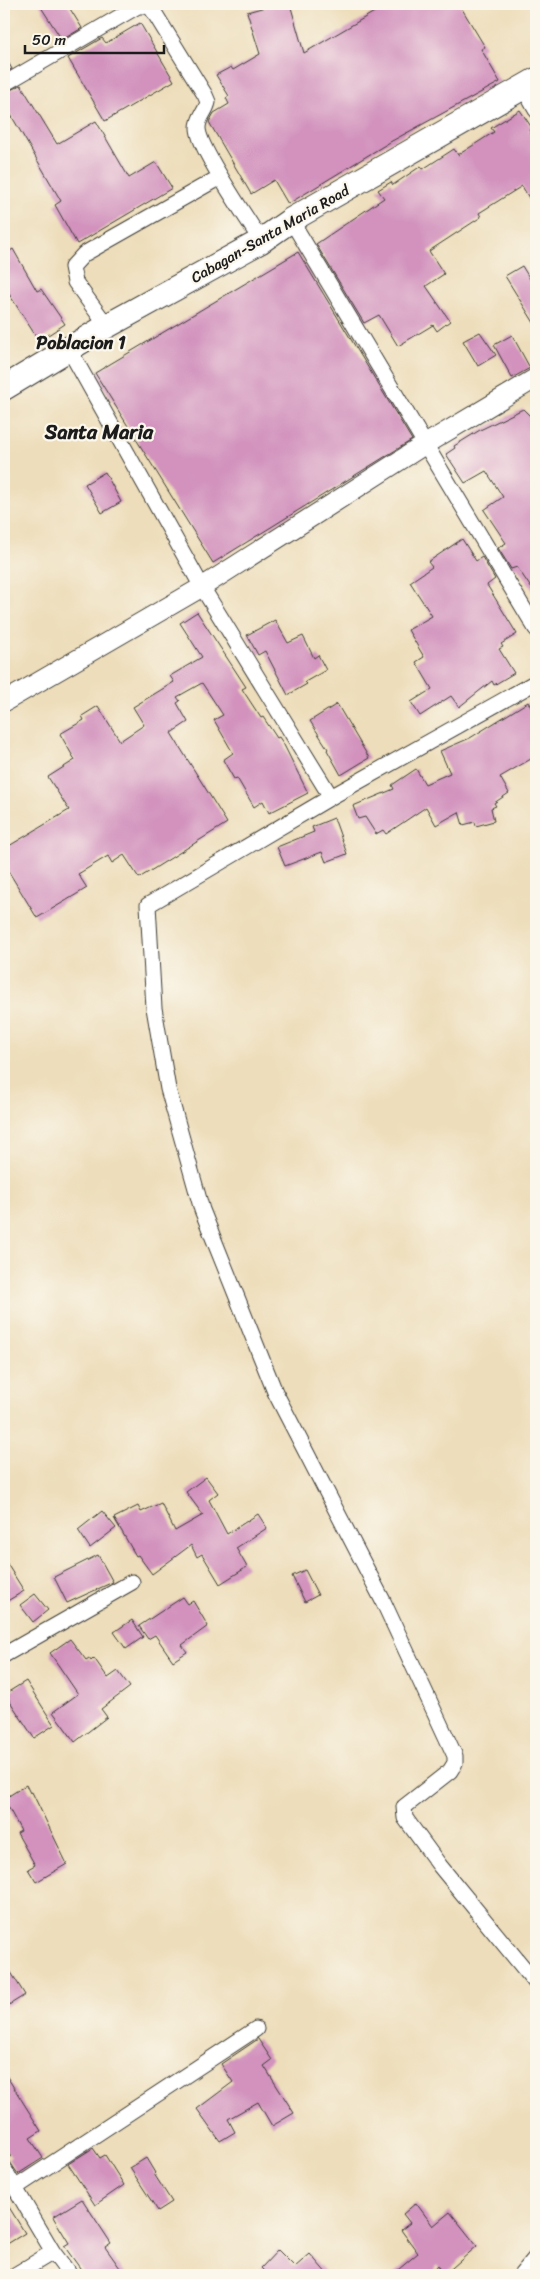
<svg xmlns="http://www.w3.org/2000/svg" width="540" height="2279" font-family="Sriracha,sans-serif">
  <rect width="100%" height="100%" fill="#fbf7ec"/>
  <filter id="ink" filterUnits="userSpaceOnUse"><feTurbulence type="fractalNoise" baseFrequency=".02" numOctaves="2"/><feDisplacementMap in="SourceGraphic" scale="10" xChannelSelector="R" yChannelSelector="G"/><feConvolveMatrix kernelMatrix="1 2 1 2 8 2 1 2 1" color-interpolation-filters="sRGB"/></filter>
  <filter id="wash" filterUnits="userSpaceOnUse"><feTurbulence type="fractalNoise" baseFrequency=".0096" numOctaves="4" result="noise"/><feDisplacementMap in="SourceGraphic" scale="20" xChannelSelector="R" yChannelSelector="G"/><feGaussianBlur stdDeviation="1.12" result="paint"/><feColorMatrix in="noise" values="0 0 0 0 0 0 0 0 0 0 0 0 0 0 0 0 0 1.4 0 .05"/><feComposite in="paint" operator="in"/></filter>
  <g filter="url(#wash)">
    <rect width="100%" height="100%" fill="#edddba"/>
    <g id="blocks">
      <path fill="#d292bd" d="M39,4H67L82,28L62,40Z
        M276,4H290L304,53L388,4H459L485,47L481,49L500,82L390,142L288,204L274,180L251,194L209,122L214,113L229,104L226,98L229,96L216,75L231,67L233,70L260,54L247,12Z
        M140,23L174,81L105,121L68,58L102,38L106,43Z
        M4,55L12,69L4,73Z
        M21,85L57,144L96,121L129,178L156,162L172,188L77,244L55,205L61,201L4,103V93Z
        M520,110L532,128L529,130L536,143V210L522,186L479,213L481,217L429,251L444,274L426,286L450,321L437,331L433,325L398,346L379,315L364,323L316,244L384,198L378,190L391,182L393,185L421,166L423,169L454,149L458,155L494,132L491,128Z
        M13,249L37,291L41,289L65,324L39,341L9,294L4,297V255Z
        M298,252L412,440L213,563L95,373Z
        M522,266L536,289V326L505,276Z
        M480,332L496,355L478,366L463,341Z
        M512,335L530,368L512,378L494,345Z
        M523,409L536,422V595L517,567L511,569L498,548L506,543L484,510L503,497L486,471L465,483L446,454L455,448L454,446L480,430Z
        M105,472L121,502L102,513L85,484Z
        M462,539L476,561L482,557L495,579L487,585L517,634L501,644L503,647L499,649L514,673L494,685L492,681L459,707L451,696L420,716L411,702L432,689L416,662L424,657L408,630L432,616L410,582L432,567L428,562Z
        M197,612L246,687L242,689L261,718L263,717L277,738L279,737L283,743L308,793L269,813L263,801L254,807L237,778L234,779L223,760L233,753L214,720L223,715L202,683L177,697L180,701L177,703L188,722L171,733L227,823L139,878L124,855L112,863L108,856L78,874L87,888L37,918L4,864V849L69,810L48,777L75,760L60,734L84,720L82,716L98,706L120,741L144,725L133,707L174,682L170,676L202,657L180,623Z
        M275,620L288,643L303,636L314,658L318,655L326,670L305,682L307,684L288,695L265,651L258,655L247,635Z
        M528,702L536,716V756L500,777L509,793L494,803L496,806L491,808L494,821L476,826L475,822L463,825L459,812L436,825L426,807L386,834L383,830L376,834L365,817L358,819L353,806L394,789L392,785L416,769L425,784L450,773L440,751L470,738Z
        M337,704L369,758L341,775L327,750L328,749L310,721Z
        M334,818L347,854L326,862L322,852L285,866L277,847L314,832L312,827Z
        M206,1477L218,1493L209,1500L227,1534L258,1514L267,1528L236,1548L247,1567L220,1584L202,1554L197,1557L191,1545L152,1574L138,1555L136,1556L114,1518L138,1506L141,1512L161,1503L175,1531L203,1515L186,1492Z
        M102,1511L116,1528L90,1548L78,1530Z
        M98,1555L113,1582L67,1603L54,1577Z
        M4,1559L24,1591L4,1603Z
        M305,1570L318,1595L305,1602L292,1576Z
        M35,1594L48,1610L33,1622L20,1605Z
        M183,1597L188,1604L193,1601L208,1626L182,1645L187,1652L173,1661L155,1635L148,1639L139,1626Z
        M132,1620L143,1637L126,1649L114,1632Z
        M70,1639L86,1660L89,1658L91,1661L94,1658L108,1678L118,1671L130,1687L101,1709L107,1717L75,1742L53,1712L78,1694L50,1653Z
        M26,1681L54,1725L34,1738L5,1694Z
        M26,1785L30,1793L32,1792L67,1864L36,1882L28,1869L35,1865L17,1833L21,1831L4,1799Z
        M4,1961L25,1995L4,2008Z
        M258,2039L272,2060L264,2066L294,2113L272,2126L258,2102L228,2119L235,2132L220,2141L197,2109L233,2082L221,2064Z
        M4,2072L41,2131L30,2138L43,2158L18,2174L8,2159L11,2157L4,2146Z
        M93,2148L100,2158L105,2155L124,2185L95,2205L68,2164Z
        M146,2158L155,2173L154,2174L172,2202L158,2211L130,2168Z
        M4,2199L25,2233L4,2246Z
        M82,2199L111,2243L105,2247L125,2275H85L64,2246L69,2243L53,2217Z
        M416,2203L433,2226L450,2212L477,2246L444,2275L438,2265L429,2275H392L418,2253L401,2230L410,2223L403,2214Z
        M278,2250L295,2267L310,2254L328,2275H264L267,2274L261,2268Z"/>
    </g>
  </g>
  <g filter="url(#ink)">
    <use href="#blocks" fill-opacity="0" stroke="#3b3934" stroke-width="1"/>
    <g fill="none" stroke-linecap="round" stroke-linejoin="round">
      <g stroke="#3b3934" stroke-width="17">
        <path id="minor" d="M4,84L138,6H147L152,9L205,95L208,102C206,112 198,117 198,128C198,148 248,219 261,241
          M523,87L536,110
          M291,220L536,629
          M107,326L75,282L72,267L84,254L220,177
          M69,349L202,587L331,797
          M536,682L331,797L148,905L154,1008L168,1089L202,1210L275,1392L383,1601L455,1756V1763L450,1771L404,1807L405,1818L440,1866L536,1983
          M4,1655L132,1582
          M4,2169L53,2252L70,2275
          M15,2188L256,2029
          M15,2275L53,2252
          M521,2275L536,2257"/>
      </g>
      <g stroke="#3b3934" stroke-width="21">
        <path id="tertiary" d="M4,702L202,587L424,445L536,378"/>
      </g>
      <g stroke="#3b3934" stroke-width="26">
        <path id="primary" d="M4,388L107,326L261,241L291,220L536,80"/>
      </g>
      <use href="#minor" stroke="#fff" stroke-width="15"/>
      <use href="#tertiary" stroke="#fff" stroke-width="19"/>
      <use href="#primary" stroke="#fff" stroke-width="24"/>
    </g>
  </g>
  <g text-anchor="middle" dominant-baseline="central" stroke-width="4.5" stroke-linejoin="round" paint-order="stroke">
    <g font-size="15" fill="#1c1c1c" stroke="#fbf7ec">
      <text transform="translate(270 234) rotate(-30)">Cabagan-Santa Maria Road</text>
    </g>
    <g font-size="18" font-weight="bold" fill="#1c1c1c" stroke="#fbf7ec">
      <text x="81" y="343">Poblacion 1</text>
    </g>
    <g font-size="20" font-weight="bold" fill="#1c1c1c" stroke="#fbf7ec">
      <text x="99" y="432">Santa Maria</text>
    </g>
  </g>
  <rect width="540" height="2279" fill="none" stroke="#fbf7ec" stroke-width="20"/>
  <path d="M25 45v8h139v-8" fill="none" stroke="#1c1c1c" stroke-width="2.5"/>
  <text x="32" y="45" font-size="15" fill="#1c1c1c" stroke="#fbf7ec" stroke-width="4" paint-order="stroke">50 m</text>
</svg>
